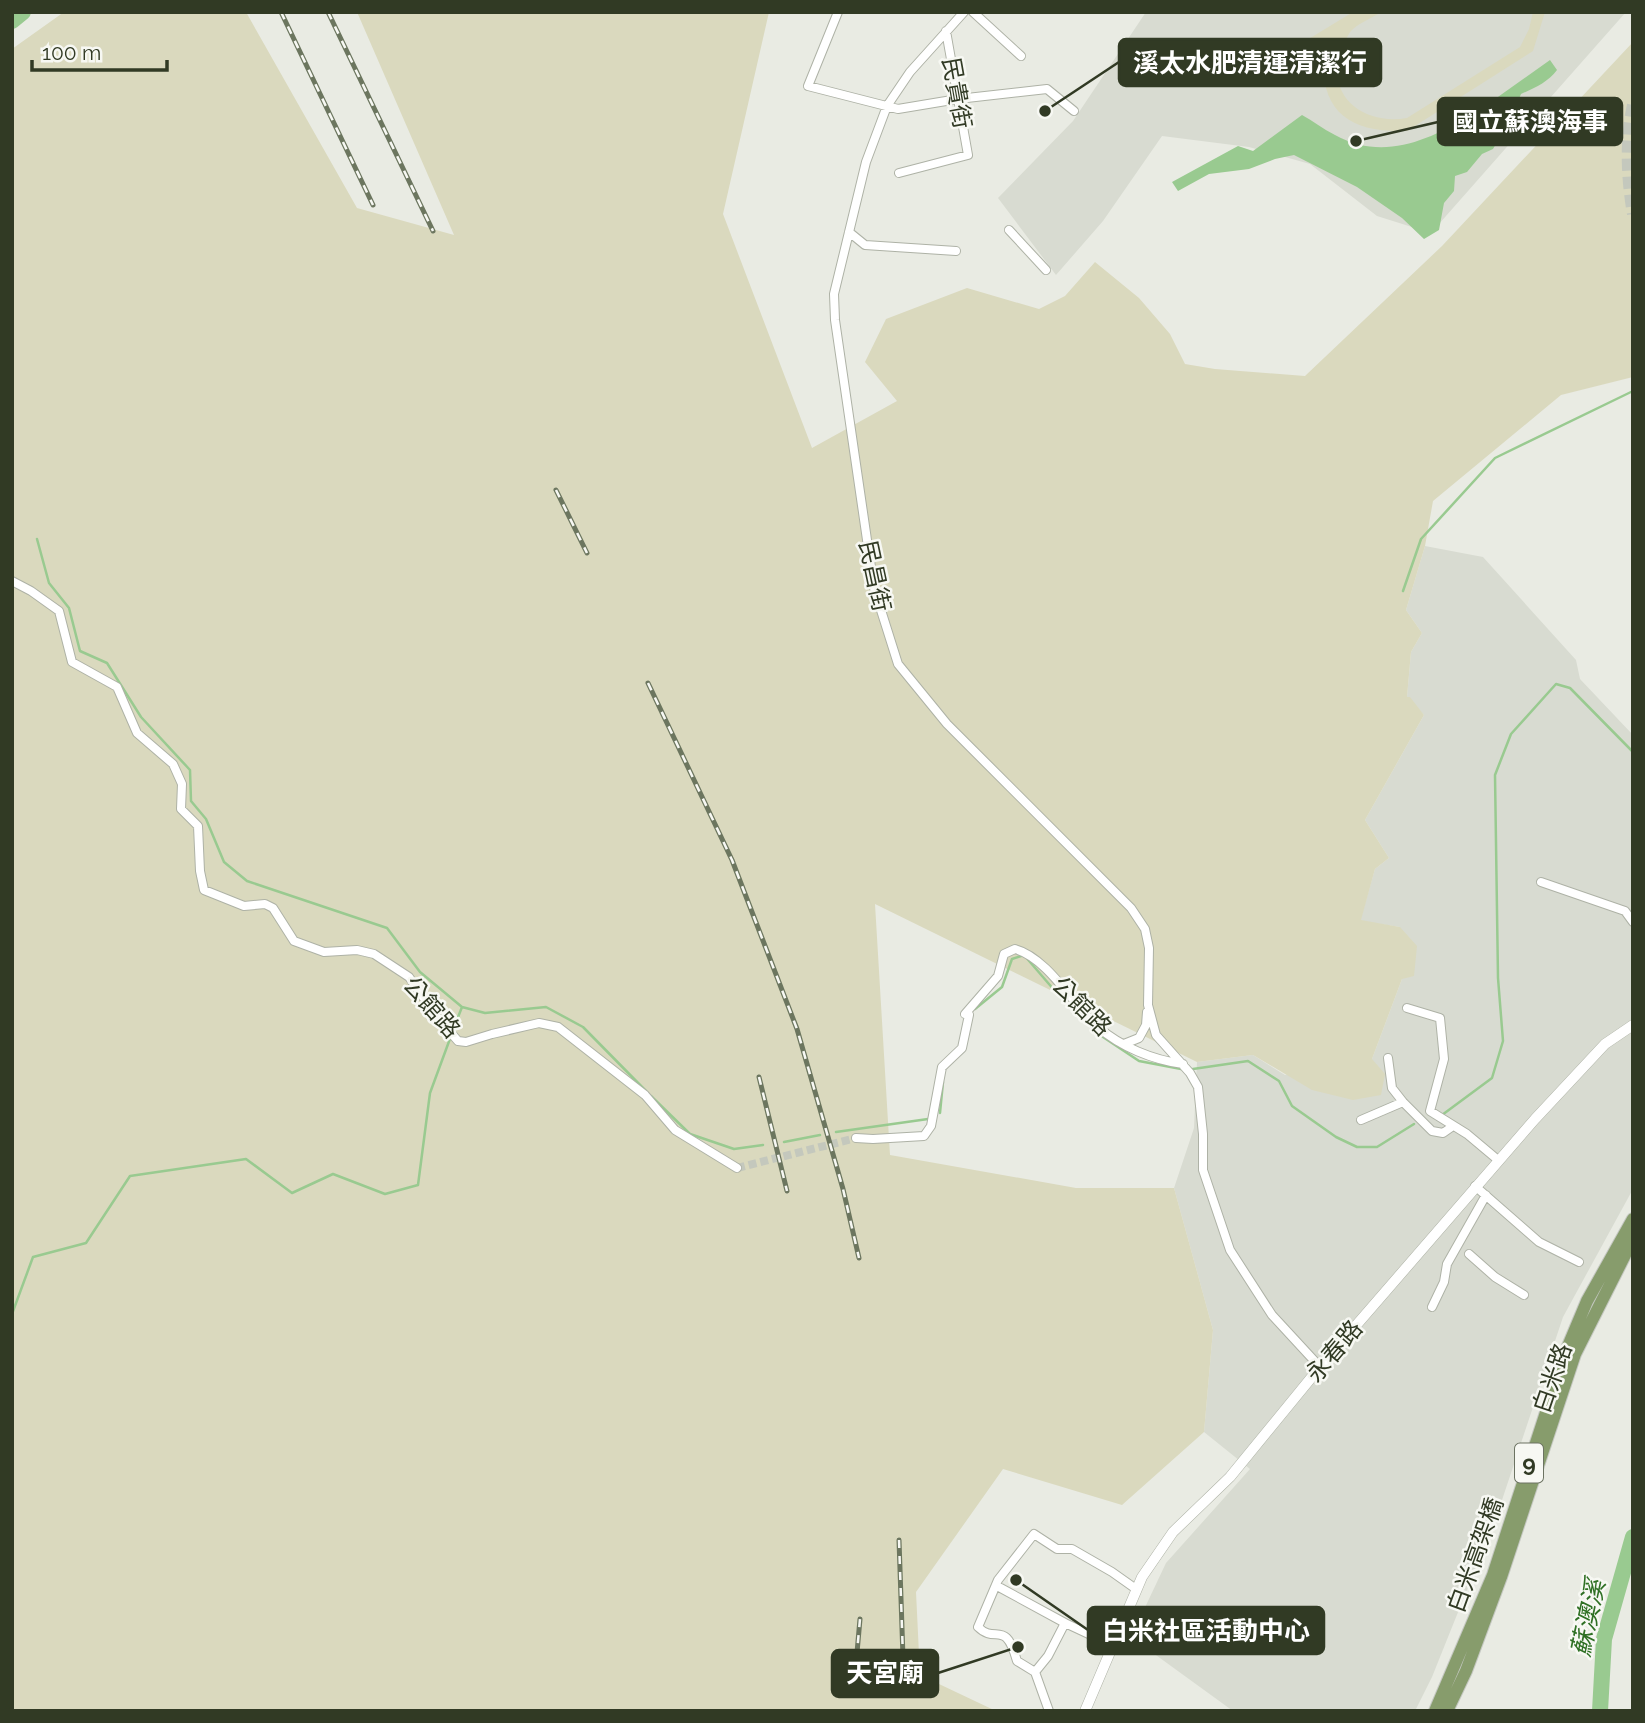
<svg xmlns="http://www.w3.org/2000/svg" width="1645" height="1723" font-family="Raleway,'Noto Sans TC',sans-serif">
  <rect width="100%" height="100%" fill="#e9ebe3"/>
  <path fill="#d8dbd1" d="M1146,12H1626L1431,233L1377,216L1310,164L1249,147L1162,136L1103,221L1056,275L998,198L1073,121Z
    M1425,546L1483,557L1576,660L1580,679L1633,735V1189L1563,1317L1497,1515L1432,1677L1415,1711H1233L1131,1637L1166,1563L1250,1469L1204,1432L1213,1330L1174,1188L1194,1128L1197,1062L1253,1055L1285,1075L1372,1059L1402,979L1400,927L1360,921L1375,869L1389,858L1365,820L1424,715L1407,697L1411,652L1422,633L1406,610Z"/>
  <path fill="#dad9be" d="M64,12H246L357,208L454,235L357,12H769L723,214L812,448L897,401L865,362L886,319L967,288L1039,309L1065,296L1095,262L1139,298L1170,334L1185,364L1215,369L1305,376L1442,246L1633,42V377L1561,395L1433,501L1425,546L1406,610L1422,633L1411,652L1407,697H1410L1424,715L1365,820L1389,858L1375,869L1361,920L1400,927L1417,946L1414,976L1402,979L1372,1059L1385,1074L1381,1095L1353,1100L1312,1090L1253,1055L1197,1062L875,904L890,1155L1076,1188H1174L1213,1330L1204,1432L1122,1505L1003,1469L916,1592L920,1675L996,1711H12V49Z
    M1353,12H1381C1372,18 1361,22 1353,29C1348,33 1345,42 1343,48C1322,94 1363,126 1407,118L1520,47L1529,29L1533,12H1545L1533,51L1407,131C1348,133 1318,111 1324,49L1315,55L1307,40Z"/>
  <path fill="#99ca90" d="M1550,60L1557,70C1548,82 1535,88 1521,94L1510,120L1493,149L1482,154L1467,172L1455,176L1454,191L1444,203L1439,230L1424,239L1402,218L1357,187L1294,155L1275,159L1249,169L1209,174L1178,191L1172,182L1238,146L1253,151L1302,115C1313,121 1323,129 1335,135C1382,161 1426,141 1469,117L1477,131L1488,123L1481,109Z"/>
  <g fill="none" stroke-linecap="round" stroke-linejoin="round">
    <path stroke="#99ca90" stroke-width="2.5" d="M37,539L49,583L69,608L80,651L107,663L141,717L190,770L191,801L206,819L224,862L247,881L387,928L420,972L462,1007
      M1403,591L1421,539L1495,458L1633,391
      M975,1009L1002,987L1012,959L1024,955L1061,998L1100,1035L1139,1061L1181,1069
      M453,1030L462,1007L485,1013L546,1007L583,1027L646,1091
      M1193,1069L1248,1061L1279,1081L1292,1106L1336,1137L1357,1147H1377L1414,1124
      M651,1096L690,1134L734,1149L763,1145
      M940,1113L943,1082
      M1442,1115L1492,1078L1503,1041L1498,978L1495,775L1511,734L1556,684L1570,688L1633,752
      M836,1132L928,1119
      M784,1142L820,1135
      M12,1314L33,1257L86,1243L130,1176L246,1159L292,1193L333,1174L385,1194L418,1185L430,1093L451,1036"/>
    <path stroke="#99ca90" stroke-width="16" d="M12,21L23,12
      M1600,1711L1604,1639L1633,1537"/>
    <path stroke="#c4c8bd" stroke-width="8" stroke-dasharray="8 4" stroke-linecap="butt" d="M737,1168L856,1138"/>
    <path stroke="#c4c8bd" stroke-width="12" stroke-dasharray="12 6" stroke-linecap="butt" d="M1633,105C1625,139 1627,179 1633,214"/>
    <g stroke="#aeb2a6" stroke-width="10">
      <path id="minor" d="M838,12L808,86L898,109L958,99L1047,89L1074,111
        M964,12L910,72L887,106L866,162L834,294L835,320L874,588L898,664L947,724L1131,908L1145,929L1149,948L1148,1005L1156,1035L1190,1073L1198,1087L1203,1134V1170L1230,1250L1272,1315L1320,1367
        M973,12L1021,56
        M899,173L968,155L946,31
        M1009,230L1046,270
        M849,232L865,245L956,251
        M12,581L31,591L59,611L72,662L117,687L137,733L173,764L182,784L181,809L198,826L200,871L204,890L244,906L265,904L273,908L294,941L324,952L357,950L374,954L409,977L437,1017L458,1041L466,1042L492,1034L539,1023L558,1027L645,1095L675,1130L737,1168
        M1541,882L1625,911L1633,922
        M1407,1008L1440,1018L1444,1059L1430,1111L1467,1134L1498,1160
        M1124,1044L1139,1038L1146,1025L1147,1012
        M1388,1058L1392,1088L1403,1102L1432,1131L1443,1133L1453,1126
        M1361,1120L1403,1102
        M856,1138L873,1139L924,1136L931,1126L942,1067L962,1048L969,1015L965,1014L998,976L1004,954L1015,949C1048,958 1074,1006 1098,1027C1121,1047 1153,1060 1183,1064
        M1475,1186L1539,1242L1579,1262
        M1469,1254L1495,1277L1524,1295
        M1432,1307L1444,1282L1447,1264L1486,1195
        M997,1586L1065,1623
        M1035,1672L1048,1656L1065,1623L1112,1645
        M1049,1711L1035,1672L1017,1661C1005,1618 996,1645 978,1627L998,1580L1034,1534L1057,1549H1072L1112,1572L1136,1589"/>
    </g>
    <g stroke="#aeb2a6" stroke-width="11">
      <path id="tertiary" d="M1085,1711L1142,1577L1173,1532L1230,1477L1320,1367L1535,1119L1605,1044L1633,1025"/>
    </g>
    <g stroke="#c5c8c2" stroke-width="14">
      <path id="primary" d="M1435,1711L1493,1575L1566,1351L1587,1301L1633,1219
        M1447,1711L1466,1671L1501,1577L1575,1354L1633,1239"/>
    </g>
    <use href="#minor" stroke="#fff" stroke-width="8"/>
    <use href="#tertiary" stroke="#fff" stroke-width="10"/>
    <use href="#primary" stroke="#879c6c" stroke-width="12"/>
    <g stroke="#6c765f" stroke-width="5">
      <path id="rail" d="M281,12L373,205
        M328,12L433,231
        M556,490L587,553
        M648,683L732,860L797,1029L843,1189L859,1258
        M759,1077L787,1191
        M899,1540L904,1687
        M855,1675L860,1619"/>
    </g>
    <use href="#rail" stroke="#f7f8f3" stroke-width="2.5" stroke-dasharray="8" stroke-linecap="butt"/>
  </g>
  <g text-anchor="middle" dominant-baseline="central" stroke-width="5" stroke-linejoin="round" paint-order="stroke">
    <rect fill="#f7f8f3" stroke="#6c7362" stroke-width="2" x="1515" y="1443.5" width="28" height="39" rx="5"/>
    <g font-size="23" font-weight="bold" fill="#313a24">
      <text x="1529" y="1463">9</text>
    </g>
    <g font-size="24" fill="#313a24" stroke="#f7f8f3">
      <text transform="translate(957 93) rotate(80)">民貴街</text>
      <text transform="translate(875 576) rotate(78)">民昌街</text>
      <text transform="translate(1082 1006) rotate(45)">公館路</text>
      <text transform="translate(432 1007) rotate(49)">公館路</text>
      <text transform="translate(1334 1351) rotate(-50)">永春路</text>
      <text transform="translate(1552 1378) rotate(-71)">白米路</text>
      <text transform="translate(1475 1555) rotate(-70)">白米高架橋</text>
    </g>
    <g font-size="26" font-style="italic" fill="#2f7024" stroke="#f7f8f3">
      <text transform="translate(1588 1618) rotate(-78)">蘇澳溪</text>
    </g>
  </g>
  <path fill="none" stroke="#313a24" stroke-width="2.5" d="M1045 111L1119 62M1356 141L1438 122M1016 1580L1088 1630M1018 1647L938 1673"/>
  <g fill="#313a24" stroke="#f7f8f3" stroke-width="2.5">
    <circle cx="1045" cy="111" r="7"/>
    <circle cx="1356" cy="141" r="7"/>
    <circle cx="1016" cy="1580" r="7"/>
    <circle cx="1018" cy="1647" r="7"/>
  </g>
  <g fill="#313a24" stroke="#313a24" stroke-width="2.5">
    <rect x="1119" y="39" width="262" height="47" rx="7"/>
    <rect x="1438" y="98" width="184" height="47" rx="7"/>
    <rect x="1088" y="1607" width="236" height="47" rx="7"/>
    <rect x="832" y="1650" width="106" height="47" rx="7"/>
  </g>
  <g font-size="26" text-anchor="middle" font-weight="bold" fill="#fff">
    <text x="1250" y="72">溪太水肥清運清潔行</text>
    <text x="1530" y="131">國立蘇澳海事</text>
    <text x="1206" y="1640">白米社區活動中心</text>
    <text x="885" y="1682">天宮廟</text>
  </g>
  <rect width="1645" height="1723" fill="none" stroke="#313a24" stroke-width="28"/>
  <path d="M32 60v10h135v-10" fill="none" stroke="#313a24" stroke-width="3.5"/>
  <text x="42" y="60" font-size="21" fill="#313a24" stroke="#f7f8f3" stroke-width="5" paint-order="stroke">100 m</text>
</svg>
